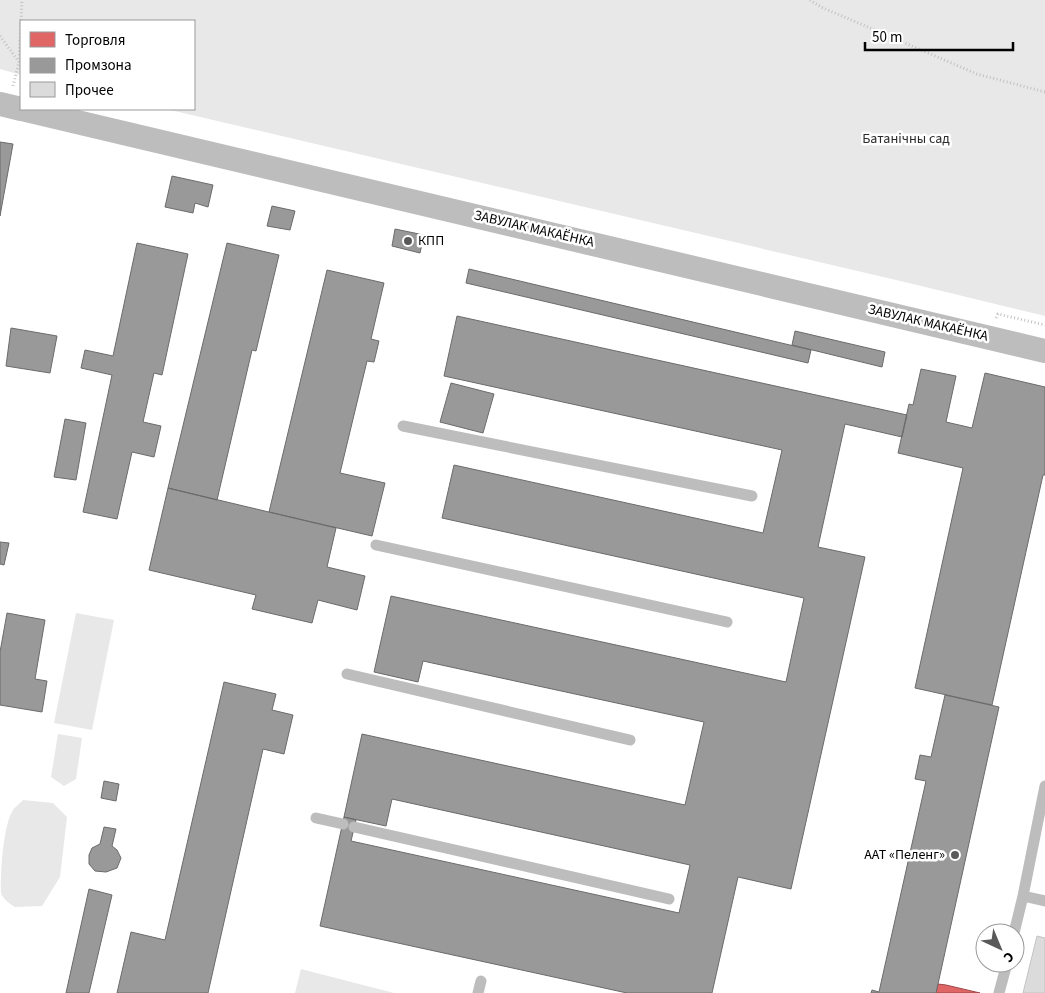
<svg xmlns="http://www.w3.org/2000/svg" width="1045" height="993" font-family="'Source Sans 3',sans-serif">
  <rect width="100%" height="100%" fill="#fff"/>
  <path fill="#e8e8e8" d="M0,0H1045V316L913,284L166,109H194V21H21V75L0,69Z
    M76,613L114,620L92,730L54,723Z
    M58,734L82,738L76,779L64,786L51,777Z
    M23,800L53,803L67,817L60,877L42,906L15,907C10,904 3,899 1,893C0,877 3,827 12,812C14,807 20,804 23,800Z
    M301,969L394,993H295Z"/>
  <path fill="#e06666" stroke="#9d4747" d="M938,984L946,985L980,993H936Z"/>
  <path fill="#999" stroke="#6b6b6b" d="M0,142L13,144L0,216Z
    M172,176L213,185L208,207L195,203L193,213L165,207Z
    M272,206L295,211L290,230L267,226Z
    M395,229L424,235L420,253L392,246Z
    M137,243L188,254L162,375L154,373L143,422L161,426L154,457L132,452L117,519L83,512L112,375L81,368L85,350L113,356Z
    M227,243L279,255L256,351L252,350L217,500L168,488Z
    M469,269L811,350L808,363L466,283Z
    M327,270L384,283L371,339L379,341L374,362L367,361L340,473L385,483L372,536L269,512Z
    M457,316L907,415L902,437L845,424L818,547L865,557L791,889L738,877L712,993H627L320,926L344,817L356,820L351,841L679,913L690,865L392,799L386,826L344,817L362,734L685,805L704,722L423,661L418,682L374,672L391,596L786,682L804,598L442,518L454,465L763,533L782,450L444,376Z
    M11,328L57,336L50,373L6,366Z
    M795,331L885,352L882,367L792,345Z
    M921,369L956,376L946,422L972,428L985,373L1045,387V475H1043L992,705L915,688L963,468L898,453L909,404L913,405Z
    M451,383L494,394L483,433L440,422Z
    M65,419L86,423L76,480L54,477Z
    M168,488L336,528L327,567L365,576L357,610L318,600L312,623L252,609L256,595L149,570Z
    M0,542L9,543L4,565L0,564Z
    M7,613L45,620L35,679L47,681L42,712L0,705V652Z
    M224,682L276,694L272,710L293,715L284,754L263,749L208,993H117L131,932L165,940Z
    M945,695L999,707L936,993H871L872,990L879,992L926,781L915,779L920,755L931,757Z
    M104,781L119,784L116,801L101,798Z
    M104,827L116,829L112,846L117,850L121,858L117,868L106,872L95,871L89,864V855L92,848L100,844Z
    M89,889L112,895L89,993H66Z"/>
  <path fill="#dbdbdb" stroke="#c3c3c3" d="M1037,936L1045,938V993H1023Z"/>
  <g fill="none" stroke-linecap="round" stroke-linejoin="round">
    <path stroke="#c2c2c2" stroke-width="3" stroke-dasharray="1 2.5" stroke-linecap="butt" d="M810,0L821,7L977,74L1045,92
      M0,36L19,62
      M13,86L19,62L22,0
      M996,318L998,314L1045,325"/>
    <path stroke="#bdbdbd" stroke-width="11" d="M403,426L752,496
      M376,545L727,622
      M347,674L630,740
      M1045,786L1023,896L1045,901
      M316,818L343,824
      M354,827L669,899
      M1014,933L1023,896
      M478,993L481,981
      M999,993L1007,963"/>
    <path stroke="#bdbdbd" stroke-width="24" d="M0,104L21,109
      M22,109L1045,351"/>
  </g>
  <g fill="#595959" stroke="#fff" stroke-width="2">
    <circle cx="408" cy="241" r="5"/>
    <circle cx="955" cy="855" r="5"/>
  </g>
  <g text-anchor="middle" dominant-baseline="central" stroke-width="5" stroke-linejoin="round" paint-order="stroke">
    <g font-size="14" fill="#2c2c2c" stroke="#fff">
      <text x="906" y="139">Батанічны сад</text>
    </g>
    <g font-size="14" fill="#000" stroke="#fff">
      <text transform="translate(534 229) rotate(13)">ЗАВУЛАК МАКАЁНКА</text>
      <text transform="translate(928 323) rotate(13)">ЗАВУЛАК МАКАЁНКА</text>
    </g>
    <g font-size="14" fill="#000" stroke="#fff" text-anchor="start">
      <text x="418" y="241">КПП</text>
      <text x="945" y="855" text-anchor="end">ААТ «Пеленг»</text>
    </g>
  </g>
  <rect x="20" y="20" width="175" height="90" fill="#ffffff" stroke="#999999"/>
  <rect x="30" y="32" width="25" height="15" fill="#e06666" stroke="#999999"/>
  <text x="65" y="45" font-size="15" fill="#000000">Торговля</text>
  <rect x="30" y="58" width="25" height="15" fill="#999999" stroke="#999999"/>
  <text x="65" y="70" font-size="15" fill="#000000">Промзона</text>
  <rect x="30" y="82" width="25" height="15" fill="#dbdbdb" stroke="#999999"/>
  <text x="65" y="95" font-size="15" fill="#000000">Прочее</text>
  <g transform="translate(1000 948) rotate(136)"><circle r="24" fill="#ffffff" stroke="#999999"/>
  <path d="M0-4L9 19L0 12L-9 19Z" fill="#595959"/>
  <text y="-8" font-size="14" font-weight="bold" text-anchor="middle" fill="#000000">С</text>
  </g>
  <path d="M865 42v8h148v-8" fill="none" stroke="#000000" stroke-width="2.5"/>
  <text x="872" y="42" font-size="15" fill="#000000" stroke="#ffffff" stroke-width="4" paint-order="stroke">50 m</text>
</svg>
